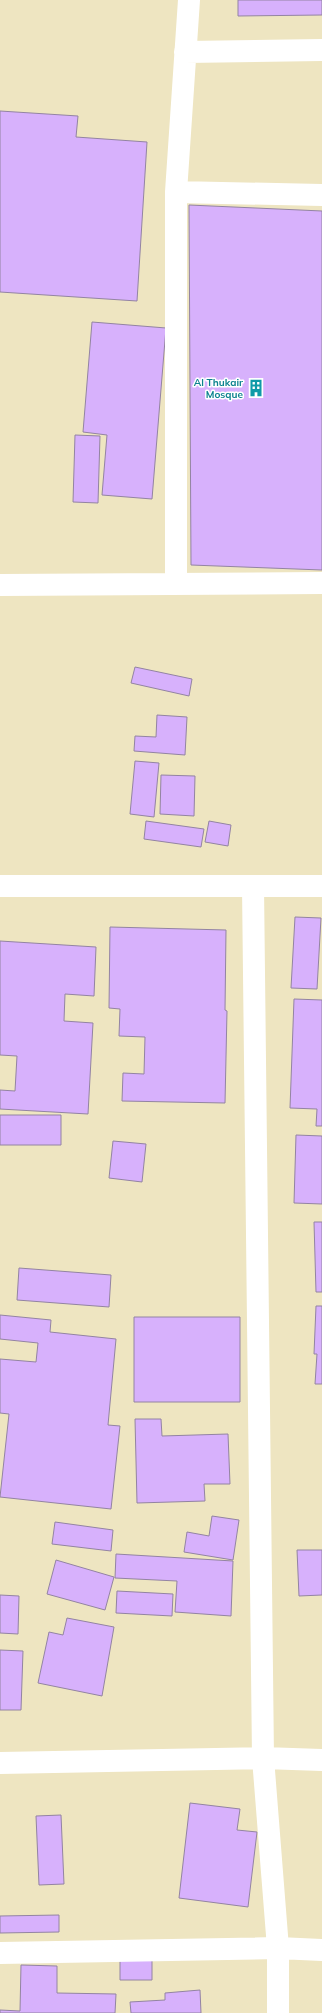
<svg xmlns="http://www.w3.org/2000/svg" width="322" height="2013" font-family="Mulish,sans-serif">
  <rect width="100%" height="100%" fill="#eee5c1"/>
  <path fill="#d7b1fc" stroke="#9384a2" d="M238,0H322V15L238,16Z
    M0,111L78,116L76,137L147,142L137,301L0,292Z
    M189,205L322,211V570L191,565Z
    M92,322L166,328L152,499L102,495L107,435L83,432Z
    M75,435L100,436L98,503L73,502Z
    M135,667L192,679L189,696L131,683Z
    M157,715L187,717L185,755L134,751L135,736L156,737Z
    M135,761L159,763L154,817L130,814Z
    M161,775L195,776L194,816L160,814Z
    M146,821L204,829L201,847L144,839Z
    M209,821L231,825L228,846L205,842Z
    M295,917L321,918L317,989L291,988Z
    M110,927L226,930L225,1010L227,1011L225,1103L122,1101L123,1073L144,1074L145,1037L119,1036L120,1009L109,1008Z
    M0,941L96,947L94,996L65,994L64,1021L93,1023L88,1114L0,1109V1090L15,1091L17,1056L0,1055Z
    M294,999L322,1000V1126H316L317,1109L290,1108Z
    M0,1115H61V1145H0Z
    M296,1135L322,1136V1204L294,1203Z
    M113,1141L146,1144L142,1182L109,1178Z
    M314,1222H322V1292H316Z
    M19,1268L111,1275L109,1307L17,1300Z
    M316,1306H322V1384H315L317,1354H314Z
    M0,1315L51,1320L50,1332L116,1339L108,1425L120,1426L111,1509L0,1497L9,1414L0,1413V1359L36,1362L38,1343L0,1339Z
    M134,1317H240V1402H134Z
    M135,1419H161L162,1436L228,1434L230,1484H204L205,1501L137,1503Z
    M212,1516L239,1520L233,1560L184,1552L187,1532L209,1536Z
    M55,1522L113,1530L111,1551L52,1544Z
    M297,1550H322V1595L299,1596Z
    M116,1554L233,1561L231,1616L175,1612L177,1581L115,1578Z
    M56,1560L114,1577L105,1610L47,1594Z
    M117,1591L173,1594L172,1616L116,1613Z
    M0,1595L19,1596L18,1634L0,1633Z
    M67,1618L114,1627L102,1696L38,1683L49,1632L63,1635Z
    M0,1650L23,1651L21,1710H0Z
    M190,1803L240,1809L237,1830L257,1832L248,1907L179,1898Z
    M61,1815L64,1884L39,1885L36,1816Z
    M59,1915V1932L0,1933V1916Z
    M120,1958H152V1980H120Z
    M21,1965L57,1966V1993L116,1994L115,2013H0V2010L20,2011Z
    M200,1990L201,2013H131L130,2002L165,2000V1993Z"/>
  <g fill="none" stroke-linecap="round" stroke-linejoin="round">
    <path stroke="#fff" stroke-width="22" d="M185,52L322,50
      M176,192L322,195
      M176,584V192L189,0
      M0,585L322,583
      M0,886H322
      M253,886L263,1758L278,1948V2013
      M0,1763L263,1758L322,1760
      M0,1953L278,1948L322,1950"/>
  </g>
  <defs>
    <g id="building-bare" transform="scale(1.38)"><path d="M-4-6H4V6H1V3H-1V6H-4ZM-2.5-4.3h1.7v1.8h-1.7ZM.8-4.3h1.7v1.8H.8ZM-2.5-1h1.7V.8h-1.7ZM.8-1h1.7V.8H.8Z" fill="#0f9aa8" stroke="#fff" stroke-width="2.5" paint-order="stroke"/></g>
  </defs>
  <g fill-rule="evenodd">
    <use href="#building-bare" x="256" y="388"/>
  </g>
  <g text-anchor="middle" dominant-baseline="central" stroke-width="3" stroke-linejoin="round" paint-order="stroke">
    <g font-size="10" font-weight="bold" fill="#0d838f" stroke="#fff" text-anchor="end">
      <text x="243" y="382">Al Thukair<tspan x="243" dy="12">Mosque</tspan></text>
    </g>
  </g>
</svg>
